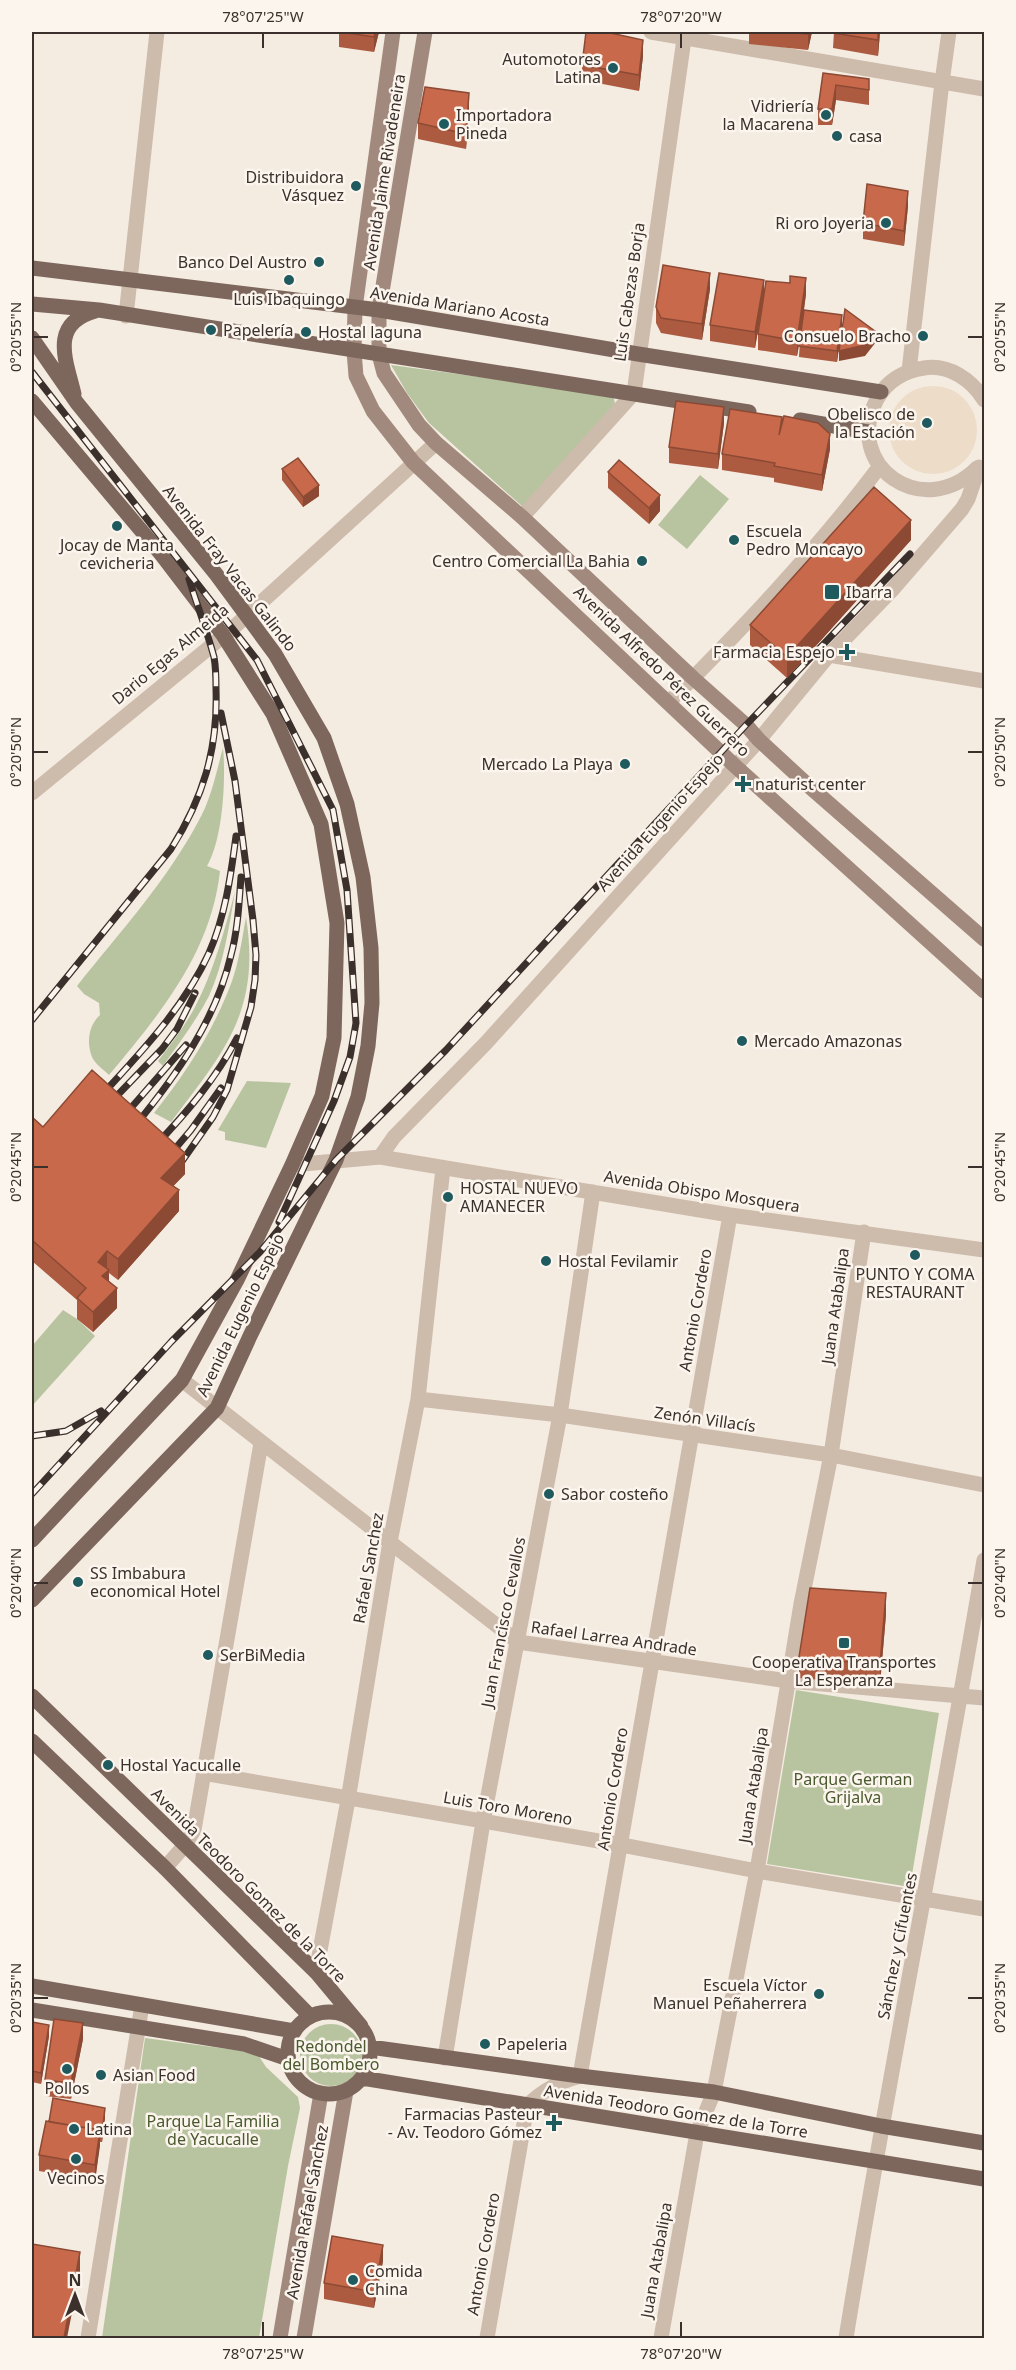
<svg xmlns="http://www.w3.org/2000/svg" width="1016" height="2370" font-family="'Noto Sans',sans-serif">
  <rect width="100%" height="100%" fill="#f4ebe1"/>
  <path fill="#b8c4a0" d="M391,365L613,395L615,404L523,507L429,423L407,393Z
    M700,475L729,499L687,549L658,525Z
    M223,748C226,779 223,839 207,866L220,871C211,953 160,1014 109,1075C104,1070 95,1064 92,1057C86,1042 89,1025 100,1015L99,1003L84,994L77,986C119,933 166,882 198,822C211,800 216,773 223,748Z
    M235,892C229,927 224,963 209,996C196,1021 179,1043 163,1066L158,1061C171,1044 185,1026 195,1007C214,971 224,931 235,892Z
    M246,917C261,1011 224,1052 171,1122L154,1113C186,1073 214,1030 232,981C239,961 242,939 246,917Z
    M247,1081L291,1083L266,1148L225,1140V1132L218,1130Z
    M63,1310L77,1319L95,1336L32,1406V1346Z
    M796,1690L939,1713L910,1887L767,1864Z
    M300 2055a31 31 0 1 1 62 0a31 31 0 1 1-62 0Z
    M145,2038L257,2053L266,2067L298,2097L300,2108L288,2166L259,2338H102Z"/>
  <path fill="#ecdcc8" d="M889 430a44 44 0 1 1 88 0a44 44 0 1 1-88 0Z"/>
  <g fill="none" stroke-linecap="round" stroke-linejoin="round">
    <path stroke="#cdbbac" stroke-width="15" d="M651,32L984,89
      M126,316L157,32
      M909,371L942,82L949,32
      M977,468C923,522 842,466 877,399C887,381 904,371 924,368C949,364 972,380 984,400
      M522,517L634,393L685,32
      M829,655L984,681
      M669,702C743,628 817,550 880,466
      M32,793L233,628L436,443
      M380,1157L394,1137L486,1043L759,740L829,655L892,590L962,509L968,499L979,467
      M292,1165L380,1157L730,1215L984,1250
      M182,1380L518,1642L788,1681L984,1698
      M418,1399L560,1415L831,1455L984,1485
      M203,1773L622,1845L757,1871L984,1909
      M165,1868L185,1845L194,1830L261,1443
      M316,1972L348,1800L390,1542L418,1399L443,1168
      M445,2058L483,1822L560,1415L593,1192
      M88,2338L142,2005
      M487,2338L527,2106C543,2090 559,2082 580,2076L730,1215
      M661,2338L697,2133L714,2092L757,1871L801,1604L831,1455L864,1232
      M846,2338C888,2078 940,1820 984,1560"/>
    <path stroke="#a18a7d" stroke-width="15" d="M393,32L355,308L354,351L356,376L373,411L413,462L734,765L984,991
      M425,32L379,310V354L384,373L419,425L436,443L522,517L693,678L746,725L759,740L810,787L984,939
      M280,2338L321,2093
      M304,2338L346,2091"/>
    <path stroke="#7d675c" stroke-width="15" d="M32,268L379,310L638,354L881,392
      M32,304L99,310L749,412
      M32,338L77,403L216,574L275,654L324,738L347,804L363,877L371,948L372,1003L368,1046L358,1097L336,1160L250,1336L217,1408L32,1600
      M74,394C66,360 49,324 95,311
      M32,401L161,554L223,635L273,714L321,824L337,923L334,1038L322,1096L292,1165L237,1280L182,1380L32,1540
      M800,420L868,432
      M32,1696L316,1972L361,2026
      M32,1741L165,1868L310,2016
      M32,1986L294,2031
      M32,2010L244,2044L288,2059
      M288 2053a41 41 0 1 1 82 0a41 41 0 1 1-82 0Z
      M370,2047L580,2076L714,2092L881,2126L984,2143
      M362,2078L984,2179"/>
    <g stroke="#3b302b" stroke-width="7">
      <path id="rail" d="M32,372L257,660L333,810L347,890L356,1023L350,1057L334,1101L279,1222
        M32,1020L171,849C203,798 218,750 216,689C216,679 216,668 214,657C207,631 197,605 189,579
        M100,1097C140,1053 184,1008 209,953C225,917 231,875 236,836
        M109,1104L162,1049L177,1029L195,993
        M123,1117L186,1045
        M134,1127C176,1076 216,1020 231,955C238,929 239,903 241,877
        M155,1146C186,1113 216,1079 237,1038
        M168,1157L191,1130L221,1088
        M178,1167L213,1117L227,1090L251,1007L255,980L256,955L253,920L235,781L221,713
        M32,1436L66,1431L101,1411
        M32,1494L171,1342L260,1252L336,1160L446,1050L746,725L910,554"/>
    </g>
    <use href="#rail" stroke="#fbf5ee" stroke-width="4.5" stroke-dasharray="14" stroke-linecap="butt"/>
  </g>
  <path fill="#ac5a40" d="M266,32H280L279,33Z
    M339,32H379L374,52L339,47Z
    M749,32H812L808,50L749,44Z
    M834,32H880L878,56L833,48Z
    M643,56L639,91L582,80V65Z
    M823,73L869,79V105L836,100L832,125H818V109Z
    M469,108L466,149L418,139V123Z
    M908,206L904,246L863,239V223Z
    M710,289L702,340L661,333L656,323V307Z
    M806,294L804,310L842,326L837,362L799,357L800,340L797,356L758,350V334L762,306L755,348L710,341V325L764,295Z
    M724,423L718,469L669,463V447Z
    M782,424L830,449L822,491L774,482V478L722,470V454Z
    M282,469L319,496L303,507L282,480Z
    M608,472L660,511L649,524L608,488Z
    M911,540L787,678L750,645V625Z
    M32,1117L43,1127L185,1174L173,1186L179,1211L118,1280L109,1273V1281L117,1308L93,1332L77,1319V1300L32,1261Z
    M886,1614L880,1685L799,1678V1657Z
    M32,2022L49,2036L41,2084L32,2082Z
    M83,2039L71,2099L45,2096V2080Z
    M105,2118L102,2142H100L95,2181L39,2171V2155L49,2122Z
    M383,2261L374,2308L324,2299V2283Z"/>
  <path fill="#8c4a34" d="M375,32H379L374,52V37Z
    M808,32H812L808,50Z
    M878,32H880L878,56Z
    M643,40V56L639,91V75Z
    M836,85V100L832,125V109Z
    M469,93V108L466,149V134Z
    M908,191V206L904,246V231Z
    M710,273V289L702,340V324Z
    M806,278V294L797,356V341Z
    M764,280V296L755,348V332Z
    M842,315V326L837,362V351Z
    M876,332V342L865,356L839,361V351Z
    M724,407V423L718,469V454Z
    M830,434V449L822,491V475Z
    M319,485V496L303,507V497Z
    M660,495V511L649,524V508Z
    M911,520V540L787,678V657Z
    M185,1153V1174L161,1199V1178Z
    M179,1190V1211L118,1280V1259Z
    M107,1251V1272L109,1270V1291L98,1282V1262Z
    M117,1288V1308L93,1332V1312Z
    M886,1593V1614L880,1685V1665Z
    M83,2023V2039L71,2099V2083Z
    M49,2025V2036L41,2084V2073Z
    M105,2108V2118L102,2142V2132Z
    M100,2130V2146L95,2181V2165Z
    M383,2245V2261L374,2308V2292Z
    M80,2252V2272L67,2338H64Z"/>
  <path fill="#c8694b" stroke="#8c4a34" stroke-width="1.5" d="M341,32H375L374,37Z
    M586,32H606L643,40L639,75L582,65Z
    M779,32H808V34Z
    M834,32H878V40L833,33Z
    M823,73L869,79V90L836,85L832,109H818Z
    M425,87L469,93L466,134L418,123Z
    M867,184L908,191L904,231L863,223Z
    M663,265L710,273L702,324L661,318L656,307Z
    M719,273L764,280L755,332L710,325Z
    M790,276L806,278L797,341L758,334L766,281L790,283Z
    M845,309L876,332L865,345L839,351Z
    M804,310L842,315L837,351L799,346Z
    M676,401L724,407L718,454L669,447Z
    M730,409L782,417L779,435L784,416L818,423L830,434L822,475L774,466L775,463L722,454Z
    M298,458L319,485L303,497L282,469Z
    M619,460L660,495L649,508L608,472Z
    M874,487L911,520L787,657L750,625Z
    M92,1070L185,1153L161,1178L179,1190L118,1259L107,1251L98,1262L109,1270L102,1276L117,1288L93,1312L77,1298L86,1288L32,1240V1117L43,1127Z
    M810,1588L886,1593L880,1665L799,1657Z
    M54,2019L83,2023L71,2083L45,2080Z
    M32,2022L49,2025L41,2073L32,2071Z
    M53,2098L105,2108L102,2132L100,2131V2130L49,2122Z
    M46,2121L100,2130L95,2165L39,2155Z
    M332,2236L383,2245L374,2292L324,2283Z
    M32,2244L80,2252L64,2338H32Z"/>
  <path fill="none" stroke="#3b302b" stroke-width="2" d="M263,33V48M681,33V48M33,337H48M968,337H983M33,752H48M968,752H983M33,1167H48M968,1167H983M33,1583H48M968,1583H983M33,1998H48M968,1998H983M263,2322V2337M681,2322V2337"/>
  <g fill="#1f5a5e" stroke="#fbf5ee" stroke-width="2">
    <circle cx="613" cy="68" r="6"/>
    <circle cx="826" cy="115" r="6"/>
    <circle cx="444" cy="124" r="6"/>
    <circle cx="837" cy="136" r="6"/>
    <circle cx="356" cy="186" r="6"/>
    <circle cx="886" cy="223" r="6"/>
    <circle cx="319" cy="262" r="6"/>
    <circle cx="289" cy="280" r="6"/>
    <circle cx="211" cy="330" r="6"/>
    <circle cx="306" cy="332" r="6"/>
    <circle cx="923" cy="336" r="6"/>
    <circle cx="927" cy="423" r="6"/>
    <circle cx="117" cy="526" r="6"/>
    <circle cx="734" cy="540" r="6"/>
    <circle cx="642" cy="561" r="6"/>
    <rect x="824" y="584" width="16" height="16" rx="3"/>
    <path d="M844 643h6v6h6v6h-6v6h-6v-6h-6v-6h6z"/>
    <circle cx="625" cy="764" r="6"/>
    <path d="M740 775h6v6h6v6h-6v6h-6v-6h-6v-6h6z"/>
    <circle cx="742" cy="1041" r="6"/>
    <circle cx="448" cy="1197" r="6"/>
    <circle cx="915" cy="1255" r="6"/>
    <circle cx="546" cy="1261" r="6"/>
    <circle cx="549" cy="1494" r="6"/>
    <circle cx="78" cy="1582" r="6"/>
    <rect x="838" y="1637" width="12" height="12" rx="3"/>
    <circle cx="208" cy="1655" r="6"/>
    <circle cx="108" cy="1765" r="6"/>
    <circle cx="819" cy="1994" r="6"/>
    <circle cx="485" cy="2044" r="6"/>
    <circle cx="67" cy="2069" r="6"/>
    <circle cx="101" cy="2075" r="6"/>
    <path d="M551 2114h6v6h6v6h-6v6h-6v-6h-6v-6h6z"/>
    <circle cx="74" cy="2129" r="6"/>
    <circle cx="76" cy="2159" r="6"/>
    <circle cx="353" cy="2280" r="6"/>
  </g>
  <g text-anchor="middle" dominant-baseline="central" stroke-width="5" stroke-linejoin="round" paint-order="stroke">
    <g font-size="16" fill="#3b302b" stroke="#fbf5ee" text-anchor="start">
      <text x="601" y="59" text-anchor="end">Automotores<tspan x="601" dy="18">Latina</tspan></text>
      <text x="814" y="106" text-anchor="end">Vidriería<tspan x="814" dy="18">la Macarena</tspan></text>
      <text x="456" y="115">Importadora<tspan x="456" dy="18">Pineda</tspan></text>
      <text x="849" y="136">casa</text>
      <text x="344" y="177" text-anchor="end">Distribuidora<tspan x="344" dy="18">Vásquez</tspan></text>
      <text x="874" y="223" text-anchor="end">Ri oro Joyeria</text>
      <text x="307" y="262" text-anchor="end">Banco Del Austro</text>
      <text x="289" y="299" text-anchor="middle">Luis Ibaquingo</text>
      <text x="223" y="330">Papelería</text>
      <text x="318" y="332">Hostal laguna</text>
      <text x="911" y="336" text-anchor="end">Consuelo Bracho</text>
      <text x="915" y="414" text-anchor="end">Obelisco de<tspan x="915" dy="18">la Estación</tspan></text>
      <text x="746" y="531">Escuela<tspan x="746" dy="18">Pedro Moncayo</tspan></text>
      <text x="117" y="545" text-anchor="middle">Jocay de Manta<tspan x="117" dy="18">cevicheria</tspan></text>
      <text x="630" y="561" text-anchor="end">Centro Comercial La Bahia</text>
      <text x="846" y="592">Ibarra</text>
      <text x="835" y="652" text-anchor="end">Farmacia Espejo</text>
      <text x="613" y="764" text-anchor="end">Mercado La Playa</text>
      <text x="755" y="784">naturist center</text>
      <text x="754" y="1041">Mercado Amazonas</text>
      <text x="460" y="1188">HOSTAL NUEVO<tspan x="460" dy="18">AMANECER</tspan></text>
      <text x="558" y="1261">Hostal Fevilamir</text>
      <text x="915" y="1274" text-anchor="middle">PUNTO Y COMA<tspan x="915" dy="18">RESTAURANT</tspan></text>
      <text x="561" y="1494">Sabor costeño</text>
      <text x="90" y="1573">SS Imbabura<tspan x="90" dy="18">economical Hotel</tspan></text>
      <text x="220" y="1655">SerBiMedia</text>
      <text x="844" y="1662" text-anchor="middle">Cooperativa Transportes<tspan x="844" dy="18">La Esperanza</tspan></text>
      <text x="120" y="1765">Hostal Yacucalle</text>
      <text x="807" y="1985" text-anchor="end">Escuela Víctor<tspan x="807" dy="18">Manuel Peñaherrera</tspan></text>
      <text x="497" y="2044">Papeleria</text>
      <text x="113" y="2075">Asian Food</text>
      <text x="67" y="2088" text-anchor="middle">Pollos</text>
      <text x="542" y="2114" text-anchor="end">Farmacias Pasteur<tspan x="542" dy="18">- Av. Teodoro Gómez</tspan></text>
      <text x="86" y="2129">Latina</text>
      <text x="76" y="2178" text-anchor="middle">Vecinos</text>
      <text x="365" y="2271">Comida<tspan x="365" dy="18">China</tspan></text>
    </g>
    <g font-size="16" fill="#3b302b" stroke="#fbf5ee">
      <text transform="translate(384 172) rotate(-81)">Avenida Jaime Rivadeneira</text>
      <text transform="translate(629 292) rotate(-82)">Luis Cabezas Borja</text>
      <text transform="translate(460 306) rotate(9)">Avenida Mariano Acosta</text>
      <text transform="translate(230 568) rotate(52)">Avenida Fray Vacas Galindo</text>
      <text transform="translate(170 654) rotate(-40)">Dario Egas Almeida</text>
      <text transform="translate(662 671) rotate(44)">Avenida Alfredo Pérez Guerrero</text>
      <text transform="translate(660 822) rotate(-48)">Avenida Eugenio Espejo</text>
      <text transform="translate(702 1191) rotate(9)">Avenida Obispo Mosquera</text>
      <text transform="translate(835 1306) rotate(-82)">Juana Atabalipa</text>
      <text transform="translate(695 1310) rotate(-80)">Antonio Cordero</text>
      <text transform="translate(240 1315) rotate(-64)">Avenida Eugenio Espejo</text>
      <text transform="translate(705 1419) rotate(8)">Zenón Villacís</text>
      <text transform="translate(368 1568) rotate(-80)">Rafael Sanchez</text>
      <text transform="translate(503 1622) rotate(-79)">Juan Francisco Cevallos</text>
      <text transform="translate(614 1638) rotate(8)">Rafael Larrea Andrade</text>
      <text transform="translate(753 1785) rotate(-81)">Juana Atabalipa</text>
      <text transform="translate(612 1789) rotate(-81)">Antonio Cordero</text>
      <text transform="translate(508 1808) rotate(10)">Luis Toro Moreno</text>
      <text transform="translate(249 1885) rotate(45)">Avenida Teodoro Gomez de la Torre</text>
      <text transform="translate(897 1946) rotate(-79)">Sánchez y Cifuentes</text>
      <text transform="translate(676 2111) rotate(9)">Avenida Teodoro Gomez de la Torre</text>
      <text transform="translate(307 2212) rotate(-80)">Avenida Rafael Sánchez</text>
      <text transform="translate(483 2254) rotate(-80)">Antonio Cordero</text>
      <text transform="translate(656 2260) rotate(-80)">Juana Atabalipa</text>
    </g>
    <g font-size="16" fill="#4a5a2e" stroke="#fbf5ee">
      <text x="853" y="1779">Parque German<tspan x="853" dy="18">Grijalva</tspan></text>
      <text x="331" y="2046">Redondel<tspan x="331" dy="18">del Bombero</tspan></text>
      <text x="213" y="2121">Parque La Familia<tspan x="213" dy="18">de Yacucalle</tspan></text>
    </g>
  </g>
  <rect width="1016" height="2370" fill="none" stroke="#fbf5ee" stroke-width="66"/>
  <g transform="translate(75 2295)" stroke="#fbf5ee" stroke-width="4.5" paint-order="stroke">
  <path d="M0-4.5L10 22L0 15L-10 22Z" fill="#3b302b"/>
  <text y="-9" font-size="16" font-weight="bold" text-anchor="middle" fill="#3b302b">N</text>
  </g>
  <rect x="33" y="33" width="950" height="2304" fill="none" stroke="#3b302b" stroke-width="2"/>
  <g font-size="15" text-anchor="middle" fill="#3b302b">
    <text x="263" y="22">78°07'25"W</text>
    <text x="681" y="22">78°07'20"W</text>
    <text transform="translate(16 337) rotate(-90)" y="5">0°20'55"N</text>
    <text transform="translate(1000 337) rotate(-90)" y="5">0°20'55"N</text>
    <text transform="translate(16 752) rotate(-90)" y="5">0°20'50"N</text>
    <text transform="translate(1000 752) rotate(-90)" y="5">0°20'50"N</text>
    <text transform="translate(16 1167) rotate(-90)" y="5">0°20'45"N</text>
    <text transform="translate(1000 1167) rotate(-90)" y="5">0°20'45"N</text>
    <text transform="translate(16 1583) rotate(-90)" y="5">0°20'40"N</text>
    <text transform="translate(1000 1583) rotate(-90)" y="5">0°20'40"N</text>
    <text transform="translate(16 1998) rotate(-90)" y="5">0°20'35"N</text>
    <text transform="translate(1000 1998) rotate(-90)" y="5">0°20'35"N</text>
    <text x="263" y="2359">78°07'25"W</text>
    <text x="681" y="2359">78°07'20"W</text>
  </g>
</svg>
